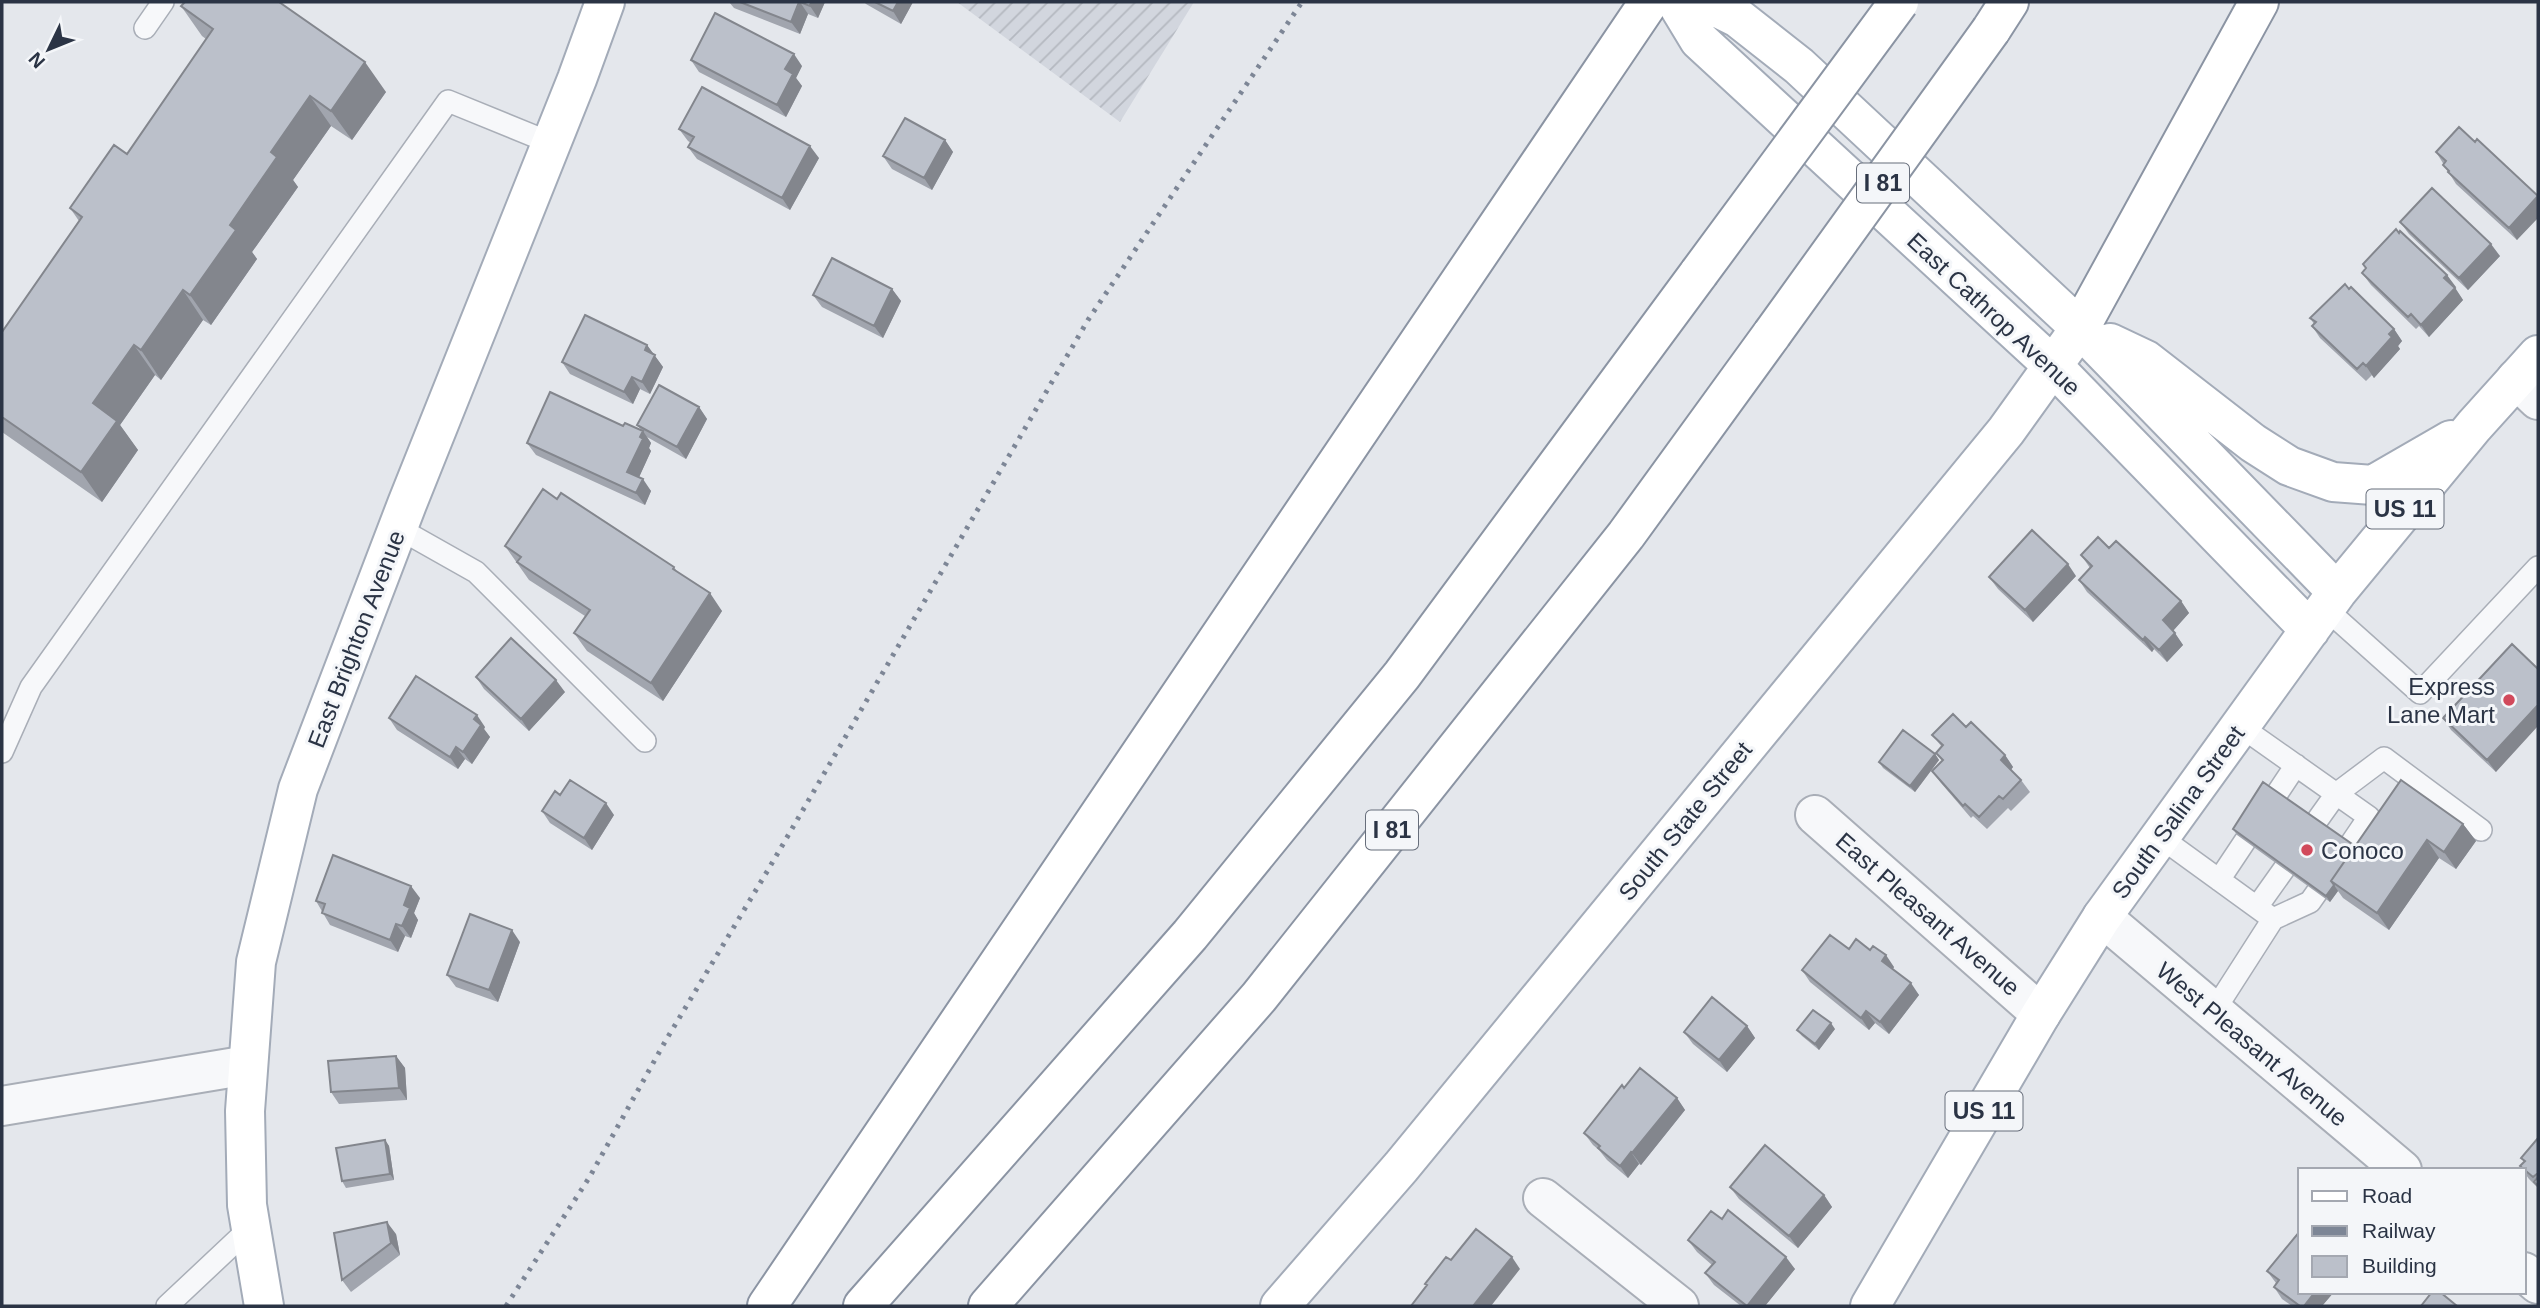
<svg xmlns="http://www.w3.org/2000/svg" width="2540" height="1308" font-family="Helvetica,sans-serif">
  <defs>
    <pattern id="industrial-furrows" width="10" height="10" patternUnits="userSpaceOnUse" patternTransform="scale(1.75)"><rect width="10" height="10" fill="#d2d6de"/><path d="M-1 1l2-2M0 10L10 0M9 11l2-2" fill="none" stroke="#b4b8c0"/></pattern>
  </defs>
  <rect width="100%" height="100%" fill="#e4e7ec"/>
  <path fill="url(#industrial-furrows)" d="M957,2H1194L1120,122Z"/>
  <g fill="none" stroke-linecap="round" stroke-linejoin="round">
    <g stroke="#a9aeb7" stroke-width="24">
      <path id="lane" d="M145,28L163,2
        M398,528L476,572L645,741
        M2326,609L2420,693L2538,567
        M2240,726L2369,817L2350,845
        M2,752L31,687L448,101L551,143
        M2276,795L2296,765
        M2316,822L2336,794L2384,758L2481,830
        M2160,837L2273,919L2214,1011
        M2219,880L2245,841
        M2257,907L2284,869
        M2273,919L2310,902L2317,892
        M167,1306L250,1228"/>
    </g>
    <g stroke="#a9aeb7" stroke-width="42">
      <path id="street" d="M2516,379L2538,400
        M1815,815L2041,1014
        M2102,917L2402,1170
        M2,1106L248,1065
        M1543,1198L1679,1306
        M2524,1272L2538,1284"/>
    </g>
    <g stroke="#a3abb8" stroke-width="42">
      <path id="primary" d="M1676,2L1699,40L2053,366L2310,630
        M1706,2L1738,18L1799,66L2080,328L2337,592
        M2110,343L2146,360L2253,443L2289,466L2333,482L2373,485L2451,440
        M264,1306L247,1205L245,1111L256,962L298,789L407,504L577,79L605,2
        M1280,1306L1401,1167L2006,431L2080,328
        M1870,1306L2041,1014L2102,917L2337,592L2474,426L2538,355"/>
    </g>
    <g stroke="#8b94a3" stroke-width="42">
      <path id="highway" d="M1991,30L2009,2
        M2080,328L2259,2
        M767,1306L1649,2
        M863,1306L1190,935L1402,675L1699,273
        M988,1306L1259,997L1626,535L1772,334"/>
    </g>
    <use href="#lane" stroke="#f7f8fa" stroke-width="21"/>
    <use href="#street" stroke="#f7f8fa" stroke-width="38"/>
    <use href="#primary" stroke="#fff" stroke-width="38"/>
    <use href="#highway" stroke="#fff" stroke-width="38"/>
    <path stroke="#7d8696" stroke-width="5" stroke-dasharray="3.5 7" stroke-linecap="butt" d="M506,1306L589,1178L666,1040L768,870L1088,320L1302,2"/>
    <g stroke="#8b94a3" stroke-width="42" stroke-linecap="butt">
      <path id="highway-bridge" d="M1699,273L1899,2
        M1772,334L1991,30"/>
    </g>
    <use href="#highway-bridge" stroke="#fff" stroke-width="38"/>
  </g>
  <path fill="#a1a5ae" d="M729,2H825L818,18L808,14L800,34L734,8Z
    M864,2H913L901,24L866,4Z
    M181,6L386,92L352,140L331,126L293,180L298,187L252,252L257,259L211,325L203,320L161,380L155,375L120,425L138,450L102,502L2,432V332L79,221L70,208L127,154L206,39L202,36Z
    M691,60L802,66L796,78L802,86L786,117L699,72Z
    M679,129L819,158L790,210L697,159L688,147L691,143L688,141Z
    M945,140L953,152L932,190L892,169L883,156Z
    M2436,152L2538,196L2517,240L2456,184Z
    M2400,222L2500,256L2468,290L2409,234Z
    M2363,264L2447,275L2463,300L2429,337L2419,326L2416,329L2371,285L2362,273L2366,269Z
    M892,289L901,301L883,338L822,307L813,295Z
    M2310,318L2394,329L2402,341L2398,346L2400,349L2374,378L2372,375L2366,381L2320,338L2312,326L2314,324Z
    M647,345L663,367L650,394L640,389L633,404L570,374L562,362Z
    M699,407L707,419L686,459L647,437L651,443L649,448L651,451L639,477L651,491L645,505L536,455L527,443L623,426L642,431L637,425Z
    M557,499L674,567L678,573L722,611L663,701L587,651L574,633L585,616L529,580L505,546Z
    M2109,548L2181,601L2189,613L2173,631L2183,645L2167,662L2154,649L2152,652L2087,592L2079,580L2090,568L2081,555Z
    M2076,576L2033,622L1998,589L1989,577Z
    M2538,669L2496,772L2451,730L2443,718Z
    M476,677L565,692L529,731L484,689Z
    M389,718L485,727L484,729L490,737L472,764L465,759L458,769L397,730Z
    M1966,727L2005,755L2013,767L2011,770L2021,780L2030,792L2011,811L2008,808L1987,829L1973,816L1971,818L1941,783L1932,771L1942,761L1936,753L1942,747L1932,735Z
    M1935,754L1939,760L1915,792L1883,768L1879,762Z
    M560,795L614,815L592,850L550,823L542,811Z
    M2463,824L2476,841L2456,869L2439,858L2389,930L2343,898L2338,891L2330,902L2237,835L2233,829L2355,846Z
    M420,898L414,913L418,920L411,938L405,936L398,952L330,925L316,901Z
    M520,942L498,1002L456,987L447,975Z
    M1849,949L1894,967L1893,969L1919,995L1889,1034L1875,1023L1869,1030L1810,982L1802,970Z
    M1747,1026L1755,1038L1727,1072L1693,1044L1684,1032Z
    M1835,1029L1819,1050L1802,1036L1797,1030Z
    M396,1056L405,1068L407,1100L339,1104L331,1092Z
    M1624,1088L1677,1098L1685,1110L1641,1165L1639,1164L1628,1178L1607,1160L1599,1150L1593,1145L1584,1133Z
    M2538,1138V1188L2529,1179L2524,1172V1170H2523L2520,1166L2524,1162L2521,1158Z
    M385,1140L389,1146L394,1180L346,1188L342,1181Z
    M1730,1187L1824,1195L1832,1207L1798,1248L1739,1199Z
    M1722,1219L1795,1269L1765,1306H1741L1714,1285L1705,1273L1712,1265L1697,1252L1688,1240Z
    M396,1234L400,1255L351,1292L342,1280Z
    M2267,1271L2300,1292H2334L2322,1306H2292L2282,1299L2274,1287L2276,1283Z"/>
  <path fill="#83868d" d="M800,2L808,14L800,34L791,22Z
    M811,2H825L818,18L810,6Z
    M898,2H913L901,24L893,11Z
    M794,54L802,66L796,78L802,86L786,117L777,105L785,69Z
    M365,62L386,92L352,140L331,111Z
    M310,96L331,126L293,180L298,187L252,252L257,259L211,325L190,295L271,152Z
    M945,140L953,152L932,190L924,178Z
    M810,146L819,158L790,210L782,198Z
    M2538,197V218L2517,240L2509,228Z
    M2491,244L2500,256L2468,290L2459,278Z
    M2447,275L2456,287L2454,289L2455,288L2463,300L2429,337L2421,325L2444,278Z
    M892,289L901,301L883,338L874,326Z
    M183,290L203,320L161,380L141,350Z
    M2394,329L2402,341L2398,346L2400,349L2374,378L2366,366Z
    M134,345L155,375L120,425L138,450L102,502L81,472L93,403Z
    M647,345L663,367L650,394L642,382L645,350Z
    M632,377L640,389L633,404L624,392Z
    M699,407L707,419L686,459L677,447Z
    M643,431L651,443L649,448L651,451L636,484L627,472Z
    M643,479L651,491L645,505L636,493Z
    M2068,564L2076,576L2033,622L2025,610Z
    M710,593L722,611L663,701L651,683Z
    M2181,601L2189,613L2171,633L2163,620Z
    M2175,633L2183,645L2167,662L2159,650Z
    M2145,637L2154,649L2152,652L2143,640Z
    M556,680L565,692L529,731L521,719Z
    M2538,705V726L2496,772L2487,760Z
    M477,715L485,727L484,729L490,737L472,764L463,752L474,719Z
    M456,747L465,759L458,769L450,757Z
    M1935,754L1939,760L1915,792L1910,786Z
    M2005,755L2013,767L2009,772L2001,760Z
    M606,803L614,815L592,850L584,838Z
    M2463,824L2476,841L2456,869L2444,852Z
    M2427,840L2439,858L2389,930L2377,913Z
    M2334,885L2338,891L2330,902L2326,896Z
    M411,886L420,898L414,913L418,920L411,938L402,926L404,905Z
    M396,924L405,936L398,952L390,940Z
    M512,930L520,942L498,1002L489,990Z
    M1886,955L1894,967L1890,973L1882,961Z
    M1911,983L1919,995L1889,1034L1880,1022Z
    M1866,1011L1875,1023L1869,1030L1861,1018Z
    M1831,1023L1835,1029L1819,1050L1815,1044Z
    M1747,1026L1755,1038L1727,1072L1719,1060Z
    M396,1056L405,1068L407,1100L399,1088Z
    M1677,1098L1685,1110L1641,1165L1632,1153Z
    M385,1140L389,1146L394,1180L390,1174Z
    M1631,1152L1639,1164L1628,1178L1620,1166Z
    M1824,1195L1832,1207L1798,1248L1789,1236Z
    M387,1222L396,1234L400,1255L391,1243Z
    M1512,1257L1520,1269L1491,1306H1473Z
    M1786,1257L1795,1269L1765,1306H1747Z
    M2315,1292H2334L2322,1306H2304Z"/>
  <path fill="#bbc0ca" stroke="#83868d" stroke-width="2" d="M185,2H279L365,62L331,111L310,96L271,152L277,157L230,225L236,230L190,295L183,290L141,350L134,345L93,403L117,421L81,472L2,417V332L82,217L70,208L114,145L127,154L213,29L181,6Z
    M740,2H799L791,22Z
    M800,2H811L810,6Z
    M875,2H898L893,11Z
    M715,13L794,54L785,69L793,74L777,105L691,60Z
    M702,87L810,146L782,198L688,147L694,137L679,129Z
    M905,118L945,140L924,178L883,156Z
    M2459,127L2475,142L2477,139L2538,196L2509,228L2448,172L2449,171L2443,165L2446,161L2436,152Z
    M2432,188L2491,244L2459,278L2400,222Z
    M2396,229L2399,233L2400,231L2447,275L2444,278L2455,288L2421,325L2411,314L2408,317L2362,273L2366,268L2363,264Z
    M832,258L892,289L874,326L813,295Z
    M2345,284L2349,289L2351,287L2394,329L2389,334L2392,337L2366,366L2363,363L2357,369L2312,326L2316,322L2310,318Z
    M585,315L647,345L645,350L655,355L642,382L632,377L624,392L562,362Z
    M659,385L699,407L677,447L637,425Z
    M550,392L623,426L625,423L643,431L640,437L643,439L627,472L643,479L636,493L527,443Z
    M543,489L557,499L561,493L674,567L673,569L710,593L651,683L574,633L590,610L517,562L521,557L505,546Z
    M2032,530L2068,564L2025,610L1989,577Z
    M2098,537L2109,548L2116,541L2181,601L2163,620L2175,633L2159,650L2145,637L2143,640L2079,580L2092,566L2081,555Z
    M511,638L556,680L521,719L476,677Z
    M2512,644L2538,669V705L2487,760L2443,718Z
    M416,676L477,715L474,719L481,725L463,752L456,747L450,757L389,718Z
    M1953,714L1966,727L1971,722L2005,755L2001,760L2021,780L2003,799L1999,796L1979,817L1965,804L1963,806L1932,771L1943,760L1936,753L1943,745L1932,735Z
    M1903,730L1935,754L1910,786L1879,762Z
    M570,780L606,803L584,838L542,811L555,791L560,795Z
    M2401,780L2463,824L2444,852L2427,840L2377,913L2331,881Z
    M2263,782L2355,846L2331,881L2334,885L2326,896L2233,829Z
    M333,855L411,886L404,905L410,908L402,926L396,924L390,940L322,913L325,904L316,901Z
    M470,914L512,930L489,990L447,975Z
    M1830,935L1849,949L1856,939L1870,950L1873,946L1886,955L1882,961L1911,983L1880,1022L1866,1011L1861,1018L1802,970Z
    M1712,997L1747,1026L1719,1060L1684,1032Z
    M1813,1010L1831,1023L1815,1044L1797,1030Z
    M396,1056L399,1088L331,1092L328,1061Z
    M1640,1068L1677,1098L1632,1153L1631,1152L1620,1166L1598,1148L1600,1146L1584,1133L1622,1085L1624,1088Z
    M2538,1138V1173L2533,1177L2520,1166L2525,1161L2521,1158Z
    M385,1140L390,1174L342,1181L336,1148Z
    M1765,1145L1824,1195L1789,1236L1730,1187Z
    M2538,1177V1186L2534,1182Z
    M1728,1210L1786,1257L1747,1306L1705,1273L1715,1262L1688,1240L1711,1211L1722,1219Z
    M387,1222L391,1243L342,1280L334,1233Z
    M1476,1229L1512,1257L1473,1306H1411L1427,1285L1425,1284L1446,1257L1451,1260Z
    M2300,1231V1292H2315L2304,1306H2300L2274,1287L2279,1280L2267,1271Z
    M2432,1292H2440L2457,1306H2421Z"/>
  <g fill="#d1495b" stroke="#f4f6f9" stroke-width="2.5">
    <circle cx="2509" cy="700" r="7"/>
    <circle cx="2307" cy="850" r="7"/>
  </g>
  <g text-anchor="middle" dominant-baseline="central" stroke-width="6" stroke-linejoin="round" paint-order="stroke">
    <g fill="#f4f6f9" stroke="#676e7b" stroke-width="2">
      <rect x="1857" y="163.5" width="52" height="39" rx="5"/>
      <rect x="2366.5" y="489.5" width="77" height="39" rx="5"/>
      <rect x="1366" y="810.5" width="52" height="39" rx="5"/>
      <rect x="1945.5" y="1091.5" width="77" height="39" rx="5"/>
    </g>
    <g font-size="23" font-weight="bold" fill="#2b3445">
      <text x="1883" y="183">I 81</text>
      <text x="2405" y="509">US 11</text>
      <text x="1392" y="830">I 81</text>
      <text x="1984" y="1111">US 11</text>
    </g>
    <g font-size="24" fill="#2b3445" stroke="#f4f6f9">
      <text transform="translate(1994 314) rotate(43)">East Cathrop Avenue</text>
      <text transform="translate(356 639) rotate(-69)">East Brighton Avenue</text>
      <text transform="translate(2178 812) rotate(-54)">South Salina Street</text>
      <text transform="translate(1685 821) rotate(-51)">South State Street</text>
      <text transform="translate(1928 914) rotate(41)">East Pleasant Avenue</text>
      <text transform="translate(2252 1044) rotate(40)">West Pleasant Avenue</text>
    </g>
    <g font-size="24" fill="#2b3445" stroke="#f4f6f9" text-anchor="end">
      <text x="2495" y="686">Express<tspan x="2495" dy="28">Lane Mart</tspan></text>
      <text x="2321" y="850" text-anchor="start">Conoco</text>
    </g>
  </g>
  <rect width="2540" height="1308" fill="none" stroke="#2b3445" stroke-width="7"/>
  <rect x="2298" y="1168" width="228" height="126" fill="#f4f6f9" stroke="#a4a8b1" stroke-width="2"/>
  <rect x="2312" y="1191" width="35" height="10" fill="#ffffff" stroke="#a4a8b1" stroke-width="2"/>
  <text x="2362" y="1203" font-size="21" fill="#2b3445">Road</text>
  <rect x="2312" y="1226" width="35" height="10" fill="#7d8696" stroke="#a4a8b1" stroke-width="2"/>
  <text x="2362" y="1238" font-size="21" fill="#2b3445">Railway</text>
  <rect x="2312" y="1256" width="35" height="21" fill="#bbc0ca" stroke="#a4a8b1" stroke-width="2"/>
  <text x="2362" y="1273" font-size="21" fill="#2b3445">Building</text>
  <g transform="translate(49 49) rotate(227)" stroke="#f4f6f9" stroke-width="5" paint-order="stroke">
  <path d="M0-5L12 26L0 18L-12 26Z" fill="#2b3445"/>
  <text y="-10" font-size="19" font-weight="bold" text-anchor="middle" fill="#2b3445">N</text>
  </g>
</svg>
